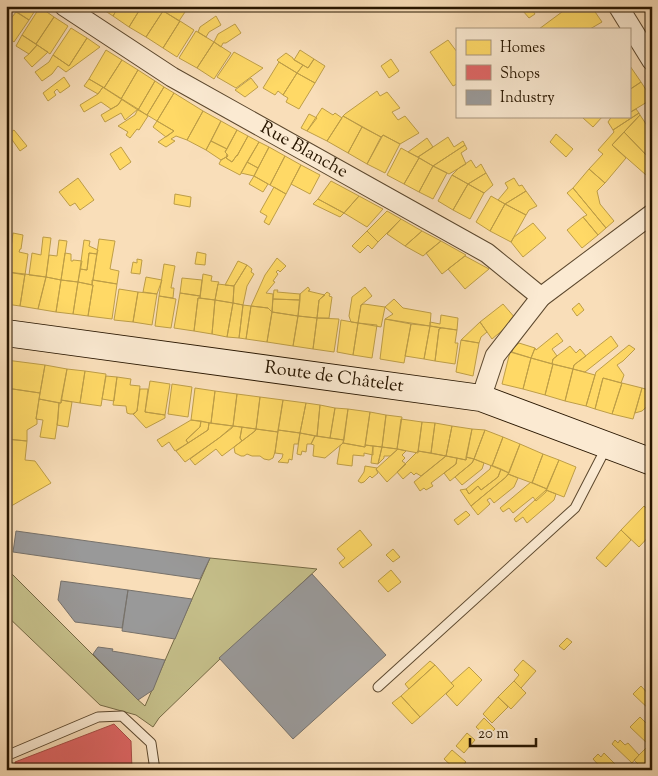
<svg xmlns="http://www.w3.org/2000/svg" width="658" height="776" font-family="'Sorts Mill Goudy',serif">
  <rect width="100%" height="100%" fill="#f9deb9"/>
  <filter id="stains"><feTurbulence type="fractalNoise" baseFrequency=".004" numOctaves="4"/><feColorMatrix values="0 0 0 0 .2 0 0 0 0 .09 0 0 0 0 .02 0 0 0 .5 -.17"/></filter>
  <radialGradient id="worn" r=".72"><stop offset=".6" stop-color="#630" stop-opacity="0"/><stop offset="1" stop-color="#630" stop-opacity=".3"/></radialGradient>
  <path fill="#c5bf8a" stroke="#766a45" d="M210,558L317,569L221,658L159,718L153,727L136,715L100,705L6,615V568L136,698L145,706Z"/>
  <path fill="#ffd966" stroke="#be9e47" d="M16,6H38L29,20L14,10Z
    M98,6H119L113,16Z
    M119,6H142L129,27L113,16Z
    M142,6H156L163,11L146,37L129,27Z
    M164,6H183L188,9L185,12L179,21L162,10Z
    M530,6H547L539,12L537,8L533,11L535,14L529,18L523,11Z
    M570,6H591L602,22L590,29H539Z
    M40,7L54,17L36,44L22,35Z
    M163,11L180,21L163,48L146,37Z
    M16,12L29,20L14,42L6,36V25Z
    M216,16L221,25L209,32L206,37L198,32L200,27Z
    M54,17L68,26L50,54L36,44Z
    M180,21L194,30L177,57L163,48Z
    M235,24L241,33L226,43H223L221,47L214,42L218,34Z
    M71,28L87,38L69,66L53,55Z
    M196,31L214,42L197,68L179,58Z
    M22,35L37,45L29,54L16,46Z
    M87,38L100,47L66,72L58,66L52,74L42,81L35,72L49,62L53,55L69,66Z
    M448,40L457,52V84L453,86L430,52Z
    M214,42L231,53L214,79L197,68Z
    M37,45L48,52L32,67L24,58L29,54Z
    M106,50L122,60L104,88L89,79Z
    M300,50L314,59L308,68L294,60Z
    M234,52L263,68L236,88L217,77Z
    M286,53L293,58V59L303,65L297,73L279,62L277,60Z
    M314,59L325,66L315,83L297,73L303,65L308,68Z
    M391,59L399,71L389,78L381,66Z
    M122,60L138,70L121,99L104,88Z
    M279,62L297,73L283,95L278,91L275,95L263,88Z
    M629,66H630L641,82L629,90Z
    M138,70L155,81L138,110L121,99Z
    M297,73L315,83L299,109L286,102L288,98L283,95Z
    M64,77L70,86L60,93L57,89L54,92L56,95L48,101L43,93Z
    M251,78L258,87L245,97L235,90Z
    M89,79L103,87L98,94L84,86Z
    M155,81L164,87L147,115L138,110Z
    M641,82L652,99L629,113V90Z
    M103,87L122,99L118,105L111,109L101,102L84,112L80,105L98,94Z
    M164,87L174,93L157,121L147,115Z
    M377,91L380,96L387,92L400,108L392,112L398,120L405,116L419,133L400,144L383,135L381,137L343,116L345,114Z
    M174,93L203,111L187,140L176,136L171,139L175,141L166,147L158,142L174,131L157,121Z
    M122,99L138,109L125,120L121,113L105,122L101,115L118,105Z
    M322,108L333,115L335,113L342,118L327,141L307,131Z
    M138,109L148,116L139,130L137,129L130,138L126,135L128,132L118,126L135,115Z
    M636,109L639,113L613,130L608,122L612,116H629V113Z
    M203,111L221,121L206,150L187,140Z
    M639,113L640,115L612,145L626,158L605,183L589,169L603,154L598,150L614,132L613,130Z
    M309,114L317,118L307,131L301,128Z
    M640,115L652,133V161L624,132Z
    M343,116L362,127L348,153L327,141Z
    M584,116H603L593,127L583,118Z
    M157,121L174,131L166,137L153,127Z
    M221,121L237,130L227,149L211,141Z
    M362,127L381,137L367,164L348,153Z
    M14,130L27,146L20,151L8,134Z
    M237,130L248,136L237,156V155L232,162L226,158L227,154L225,152Z
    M624,132L652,161V169L646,175L612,145Z
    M556,134L573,149L566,157L550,142Z
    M383,135L400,144L385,173L367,164Z
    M248,136L259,142L240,175L219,164L221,160L228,156L226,158L232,162L237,155V156Z
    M448,137L454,147L463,141L465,145L433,166L418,157Z
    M427,138L433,147L418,157L408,152Z
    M211,141L227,149L225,152L227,154L228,156L221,160L206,150Z
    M259,142L269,147L258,168L247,162Z
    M465,145L467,149L461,153L466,164L449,174L433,166Z
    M121,147L131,162L120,170L110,154Z
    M269,147L285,156L270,185L254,176Z
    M401,148L419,158L404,184L387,175Z
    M285,156L301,165L286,194L270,185Z
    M419,158L433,166L419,192L404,184Z
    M471,160L476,168L481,164L486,173L468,184L452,175L459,168Z
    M247,162L258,168L254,176L241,173Z
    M301,165L320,175L310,194L291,184Z
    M433,166L447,173L433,199L419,192Z
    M589,169L605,183L597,191L600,204L614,221L606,228L573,188Z
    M486,173L493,185L484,193L468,184Z
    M452,175L468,184L453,210L438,201Z
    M254,176L268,184L263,192L249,184Z
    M78,178L94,200L80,210L75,203L70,206L59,192Z
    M514,178L519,186L522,185L526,191L505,204L498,200L508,188L505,183Z
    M331,181L359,196L344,213L318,199Z
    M468,184L484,193L470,219L453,210Z
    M274,187L286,194L269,225L264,222L267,216L260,212Z
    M573,188L606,228L598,235L583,217L587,215L567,193Z
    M526,191L537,206L529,210L526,215L505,204Z
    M175,194L191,197L190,207L174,204Z
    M359,196L383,209L367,227L344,213Z
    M491,196L505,204L490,231L476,222Z
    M318,199L344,213L340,217L313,204Z
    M505,204L526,215L511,242L490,231Z
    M387,211L401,219L378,242L367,231Z
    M583,217L598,235L582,248L567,230Z
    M401,219L422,231L405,246L387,234Z
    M533,223L546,238L523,257L511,242L514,237Z
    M367,231L378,242L372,249L368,245L360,253L352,246Z
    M422,231L441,241L423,256L405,246Z
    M13,233L23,235L21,249H20L19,252L28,254L25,275L8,272Z
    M43,237L51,238L46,277L29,275L32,253L41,255Z
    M6,239L12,240L8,272H6Z
    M99,239L115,241L110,269L119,271L117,284L93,280Z
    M59,240L67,241L61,280L46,277L49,255L57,256Z
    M84,240L90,241L89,246L98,250L97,254L89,253L87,270L80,269Z
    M441,241L466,255L442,274L426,253Z
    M197,252L206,254L205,265L195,264Z
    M65,253L71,254V261H73V260L82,261L78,282L61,280Z
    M89,253L97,254L92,285L78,282L80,269L87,270Z
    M465,256L489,269L465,289L448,269Z
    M277,258L286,266L280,272L278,270L276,272L278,274L273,281L275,282L266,293L273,294L272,312L268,308L251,306L265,275Z
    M137,259L142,260L140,274L131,273L133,262L137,263Z
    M238,261L247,265L234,286L225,285Z
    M164,264L175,266L171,288H174L173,298L159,296Z
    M247,265L252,269L251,272L254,274L247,286L243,305L233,303L234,286Z
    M7,272L25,274L20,306L6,304V277Z
    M25,274L46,277L38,309L20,306Z
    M203,274L212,276L211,281L219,282L218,284L215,300L200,298Z
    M46,277L61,280L56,312L38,309Z
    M146,277L162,280L157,294L143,292Z
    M182,278L202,280L200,296L180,293Z
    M61,280L78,282L73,314L56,312Z
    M92,280L117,284L112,319L88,316L93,285H92Z
    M78,282L93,285L88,316L73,314Z
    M218,284L234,286L233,303L215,300Z
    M308,287L310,290L308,291L325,295L319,300L317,318L298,316L300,294Z
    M365,287L372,296L361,305L358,323L351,322L349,316L352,297Z
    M119,289L138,292L133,322L114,320Z
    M274,290H278L277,292L300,294V300L273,299Z
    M138,292L157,294L152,325L133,322Z
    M327,292L330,294L329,296L332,297L329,318H317L319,300Z
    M180,293L200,296V298H198L194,331L174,328Z
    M159,296L176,299L171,328L155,326Z
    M198,298L215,300L212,334L194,331Z
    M273,299L300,300L298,316L272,312Z
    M394,299L403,308L431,313L430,326L385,319L393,314L385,307Z
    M215,300L233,303L227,337L212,334Z
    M233,303L243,305L239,338L227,337Z
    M579,303L584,310L577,316L572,309Z
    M364,304L385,307L381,327L358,323L361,305Z
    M503,304L516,319L492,339L480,322Z
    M243,305L251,306L246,339L239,338Z
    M251,306L268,308L272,312L267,342L246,339Z
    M272,312L298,316L293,346L267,342Z
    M441,315L458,318L457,330L430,326V322L440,324Z
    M298,316L317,318L313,349L293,346Z
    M317,318L339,319L334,352L313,349Z
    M385,319L411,324L404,363L380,359Z
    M341,320L358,323L353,355L337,352Z
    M480,322L487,332L481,337L479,343L461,340Z
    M358,323L377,325L372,358L353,355Z
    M411,324L430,326L424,359L405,356Z
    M430,326L441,328L439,329L435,361L424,359Z
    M442,328L457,330L455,343H458L455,364L435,361L439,329Z
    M557,333L563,341L552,349L557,356L553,359L552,364L531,358L535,348L536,350Z
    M611,336L618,346L585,372L573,369L574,365Z
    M461,340L479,343L473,376L456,372Z
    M519,343L535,348L531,358L512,352L513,348Z
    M629,345L635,349L623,361L617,365L624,375L621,383L603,378L595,409L586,406L596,372Z
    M570,346L576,353L580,349L586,356L574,365L573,369L552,364L553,359Z
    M510,352L531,358L523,389L502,384Z
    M531,358L553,364L545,395L523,389Z
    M6,360L45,365L40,393L6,388Z
    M553,364L573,369L565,401L545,395Z
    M45,365L67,369L61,403L39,399Z
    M67,369L85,371L80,403L61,400Z
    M573,369L595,375L586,406L565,401Z
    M85,371L106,374L101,406L80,403Z
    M106,376L117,377L114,401L102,399Z
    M117,377L131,379L130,385L140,386L137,411L134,414H130L127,413L126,406L113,405Z
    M603,378L622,383L612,414L595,409Z
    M150,381L170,384L165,415L145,412Z
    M622,383L642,388L633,419L612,414Z
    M172,384L192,387L188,417L168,414Z
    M6,388L40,393L36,419H37V424L27,430V441L6,439Z
    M195,388L215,391L211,423L191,420Z
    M642,388L652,391V402L642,411L635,413Z
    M140,389H148L145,412L165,415V418L146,428L133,414L137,411Z
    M215,391L237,394L233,426L211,423Z
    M237,394L260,397L256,429L233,426Z
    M260,397L283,400L278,432L256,429Z
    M39,399L59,403L58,419L55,439L40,437L43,420L36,419Z
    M61,400L72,402L68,427L57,425L59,403H61Z
    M283,400L306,403L300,433L278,430Z
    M306,403L320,405L317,436L300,433Z
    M320,405L335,408L330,438L317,436Z
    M335,408L348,409L344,440L330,438Z
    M348,409L370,412L365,447L343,443Z
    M370,412L386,415L382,447L365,445Z
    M386,415L402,417L397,449L382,447Z
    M401,419L422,422L418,453L397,449Z
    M191,420L201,421L200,427L186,440L188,443L175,451L169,442L162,447L157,440Z
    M201,421L209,423L208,430L188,443L186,440L200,427Z
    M422,422L435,423L431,453L418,451Z
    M209,423L233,426L232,428L219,438L185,462L176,451L208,430Z
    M435,423L452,426L446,456L431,453Z
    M233,426L242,427L240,438L242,441L222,456L216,449L195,465L190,459L219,438Z
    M452,426L472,429L466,460L446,456Z
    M242,427L256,429L255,431L242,441L240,438Z
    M256,429L278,432L275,452L273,458L269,460L264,459L260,456H252L247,454L244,456H241L235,453L234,447L255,431Z
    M472,429L485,430L474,459L466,457Z
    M278,430L300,433L298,444H294L292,460L289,459L288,463L278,462L282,458L283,454L275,453Z
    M485,430L503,437L492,466L474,459Z
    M300,433L315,436L311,444H307L306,452L302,451L301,455L297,454Z
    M315,436L344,440L343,443L325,458L313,456L314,445L311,444Z
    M503,437L520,444L509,473L492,466Z
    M6,439L27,441L25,460L35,461L51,483L6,509Z
    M343,443L365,447V445L373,446V455L364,453V456L353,455L352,466L337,464L340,446Z
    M520,444L543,454L532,483L508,474Z
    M373,446L382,447L378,464L371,463Z
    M382,447L398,449L390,456H384V458L378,464Z
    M398,449L406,451L402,455L405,458L402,461L406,464L387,482L376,469Z
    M418,451L446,456L421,476L416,473L414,475L411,472L403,479L397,472Z
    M543,454L559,460L547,489L532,483Z
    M446,456L457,458L456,464L431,483L433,486L426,490L424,488L420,491L414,482Z
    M466,457L474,459L472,463L450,481L444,473L456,464L457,458L466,460Z
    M474,459L484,463L482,469L462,485L455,477L472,463Z
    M559,460L576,467L564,497L546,490Z
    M491,465L501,469L498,477L481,490L478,486L469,494L466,489L490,469Z
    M365,466L377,468L376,469L378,473L372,478L370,476L364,482L361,483L358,481L364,472Z
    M501,469L509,473L506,477L471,506L460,490L466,489L469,494L478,486L481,490L498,477Z
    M508,474L518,478L514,487L494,503L490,498L487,500L490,504L478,515L471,506L506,477Z
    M531,482L547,489L546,492L536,501L533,497L513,513L509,508L503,512L500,508Z
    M546,490L556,494L554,500L527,523L523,517L516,522L514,519Z
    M644,506L652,513V533L639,547L621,530Z
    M466,511L470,515L458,525L454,520Z
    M360,530L372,545L343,568L339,563L345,558L337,549Z
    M621,530L631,540L606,567L596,558Z
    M393,549L400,557L393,562L386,555Z
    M391,570L401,582L388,592L378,581Z
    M567,638L572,642L564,650L559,646Z
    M523,660L536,671L521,688L514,681L519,675L514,670Z
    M430,661L435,665L409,689L405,684Z
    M435,665L454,686L420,717L401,696Z
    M469,667L482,680L457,706L446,694L454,686L451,683Z
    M514,681L526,693L511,709L498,697Z
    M641,686L652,698V712L633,694Z
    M401,696L420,717L412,724L392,703Z
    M498,697L508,707L492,723L483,714Z
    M640,717L652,729V742L649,745L630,727Z
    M484,718L495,729L487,737L476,727Z
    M467,733L475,740L464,753L456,746Z
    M615,740L618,743L620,740L625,745L628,743L639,755L632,763L612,744Z
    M649,745L652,748V770H644L634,760Z
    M452,750L466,762L459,770H456L444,759Z
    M604,753L621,770H603L593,759L598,754L601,757Z"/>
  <path fill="#e06666" stroke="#a94e47" d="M114,724L131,741L132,770H16L15,762Z"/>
  <path fill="#999" stroke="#77726b" d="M16,531L210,558L200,579L13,552Z
    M312,574L386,655L293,739L219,658Z
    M61,581L128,590L122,628L75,622L58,600Z
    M128,590L192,599L175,639L122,631Z
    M98,647L113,649L112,651L165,660L153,690L138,700L93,654Z"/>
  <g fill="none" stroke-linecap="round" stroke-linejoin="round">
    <g stroke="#5c482e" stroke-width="11">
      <path id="lane" d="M378,687L575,508L606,448
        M6,756L98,717L122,716L151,743L155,770"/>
    </g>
    <g stroke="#5c482e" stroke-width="21">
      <g id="street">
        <path id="s1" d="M64,6L172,77L487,253L541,297"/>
        <path d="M618,6L652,61"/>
        <path d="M481,398L495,356L541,297L652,214"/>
      </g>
    </g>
    <g stroke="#281600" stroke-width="28">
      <g id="secondary">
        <path id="s2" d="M6,333L481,398L652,462"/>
      </g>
    </g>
    <use href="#lane" stroke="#fbead2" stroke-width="9"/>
    <use href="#street" stroke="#fbead2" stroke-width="19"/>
    <use href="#secondary" stroke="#fbead2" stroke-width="26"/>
  </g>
  <g text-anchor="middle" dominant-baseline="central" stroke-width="5" stroke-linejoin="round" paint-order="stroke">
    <g font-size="18" fill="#281600" stroke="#fbead2">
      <text stroke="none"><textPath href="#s1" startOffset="280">Rue Blanche</textPath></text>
      <text stroke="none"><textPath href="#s2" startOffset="331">Route de Châtelet</textPath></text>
    </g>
  </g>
  <rect width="658" height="776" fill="none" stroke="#f9deb9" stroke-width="25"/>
  <rect x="8" y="8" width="643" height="761" fill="none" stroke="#281600" stroke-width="2.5"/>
  <rect x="12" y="12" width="633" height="751" fill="none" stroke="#281600"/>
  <rect x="456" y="28" width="175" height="90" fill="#fbead2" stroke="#a7957e"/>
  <rect x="466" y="40" width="25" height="15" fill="#ffd966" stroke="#a7957e"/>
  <text x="500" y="52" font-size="15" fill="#281600">Homes</text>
  <rect x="466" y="65" width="25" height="15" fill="#e06666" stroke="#a7957e"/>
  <text x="500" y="78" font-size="15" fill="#281600">Shops</text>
  <rect x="466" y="90" width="25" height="15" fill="#999999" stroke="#a7957e"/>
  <text x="500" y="102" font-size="15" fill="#281600">Industry</text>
  <path d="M470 738v8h66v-8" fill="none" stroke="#281600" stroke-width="2.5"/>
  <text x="478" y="738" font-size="15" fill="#281600" stroke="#fbead2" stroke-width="4" paint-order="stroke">20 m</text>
  <rect width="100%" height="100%" filter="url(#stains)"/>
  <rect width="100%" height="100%" fill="url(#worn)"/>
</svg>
